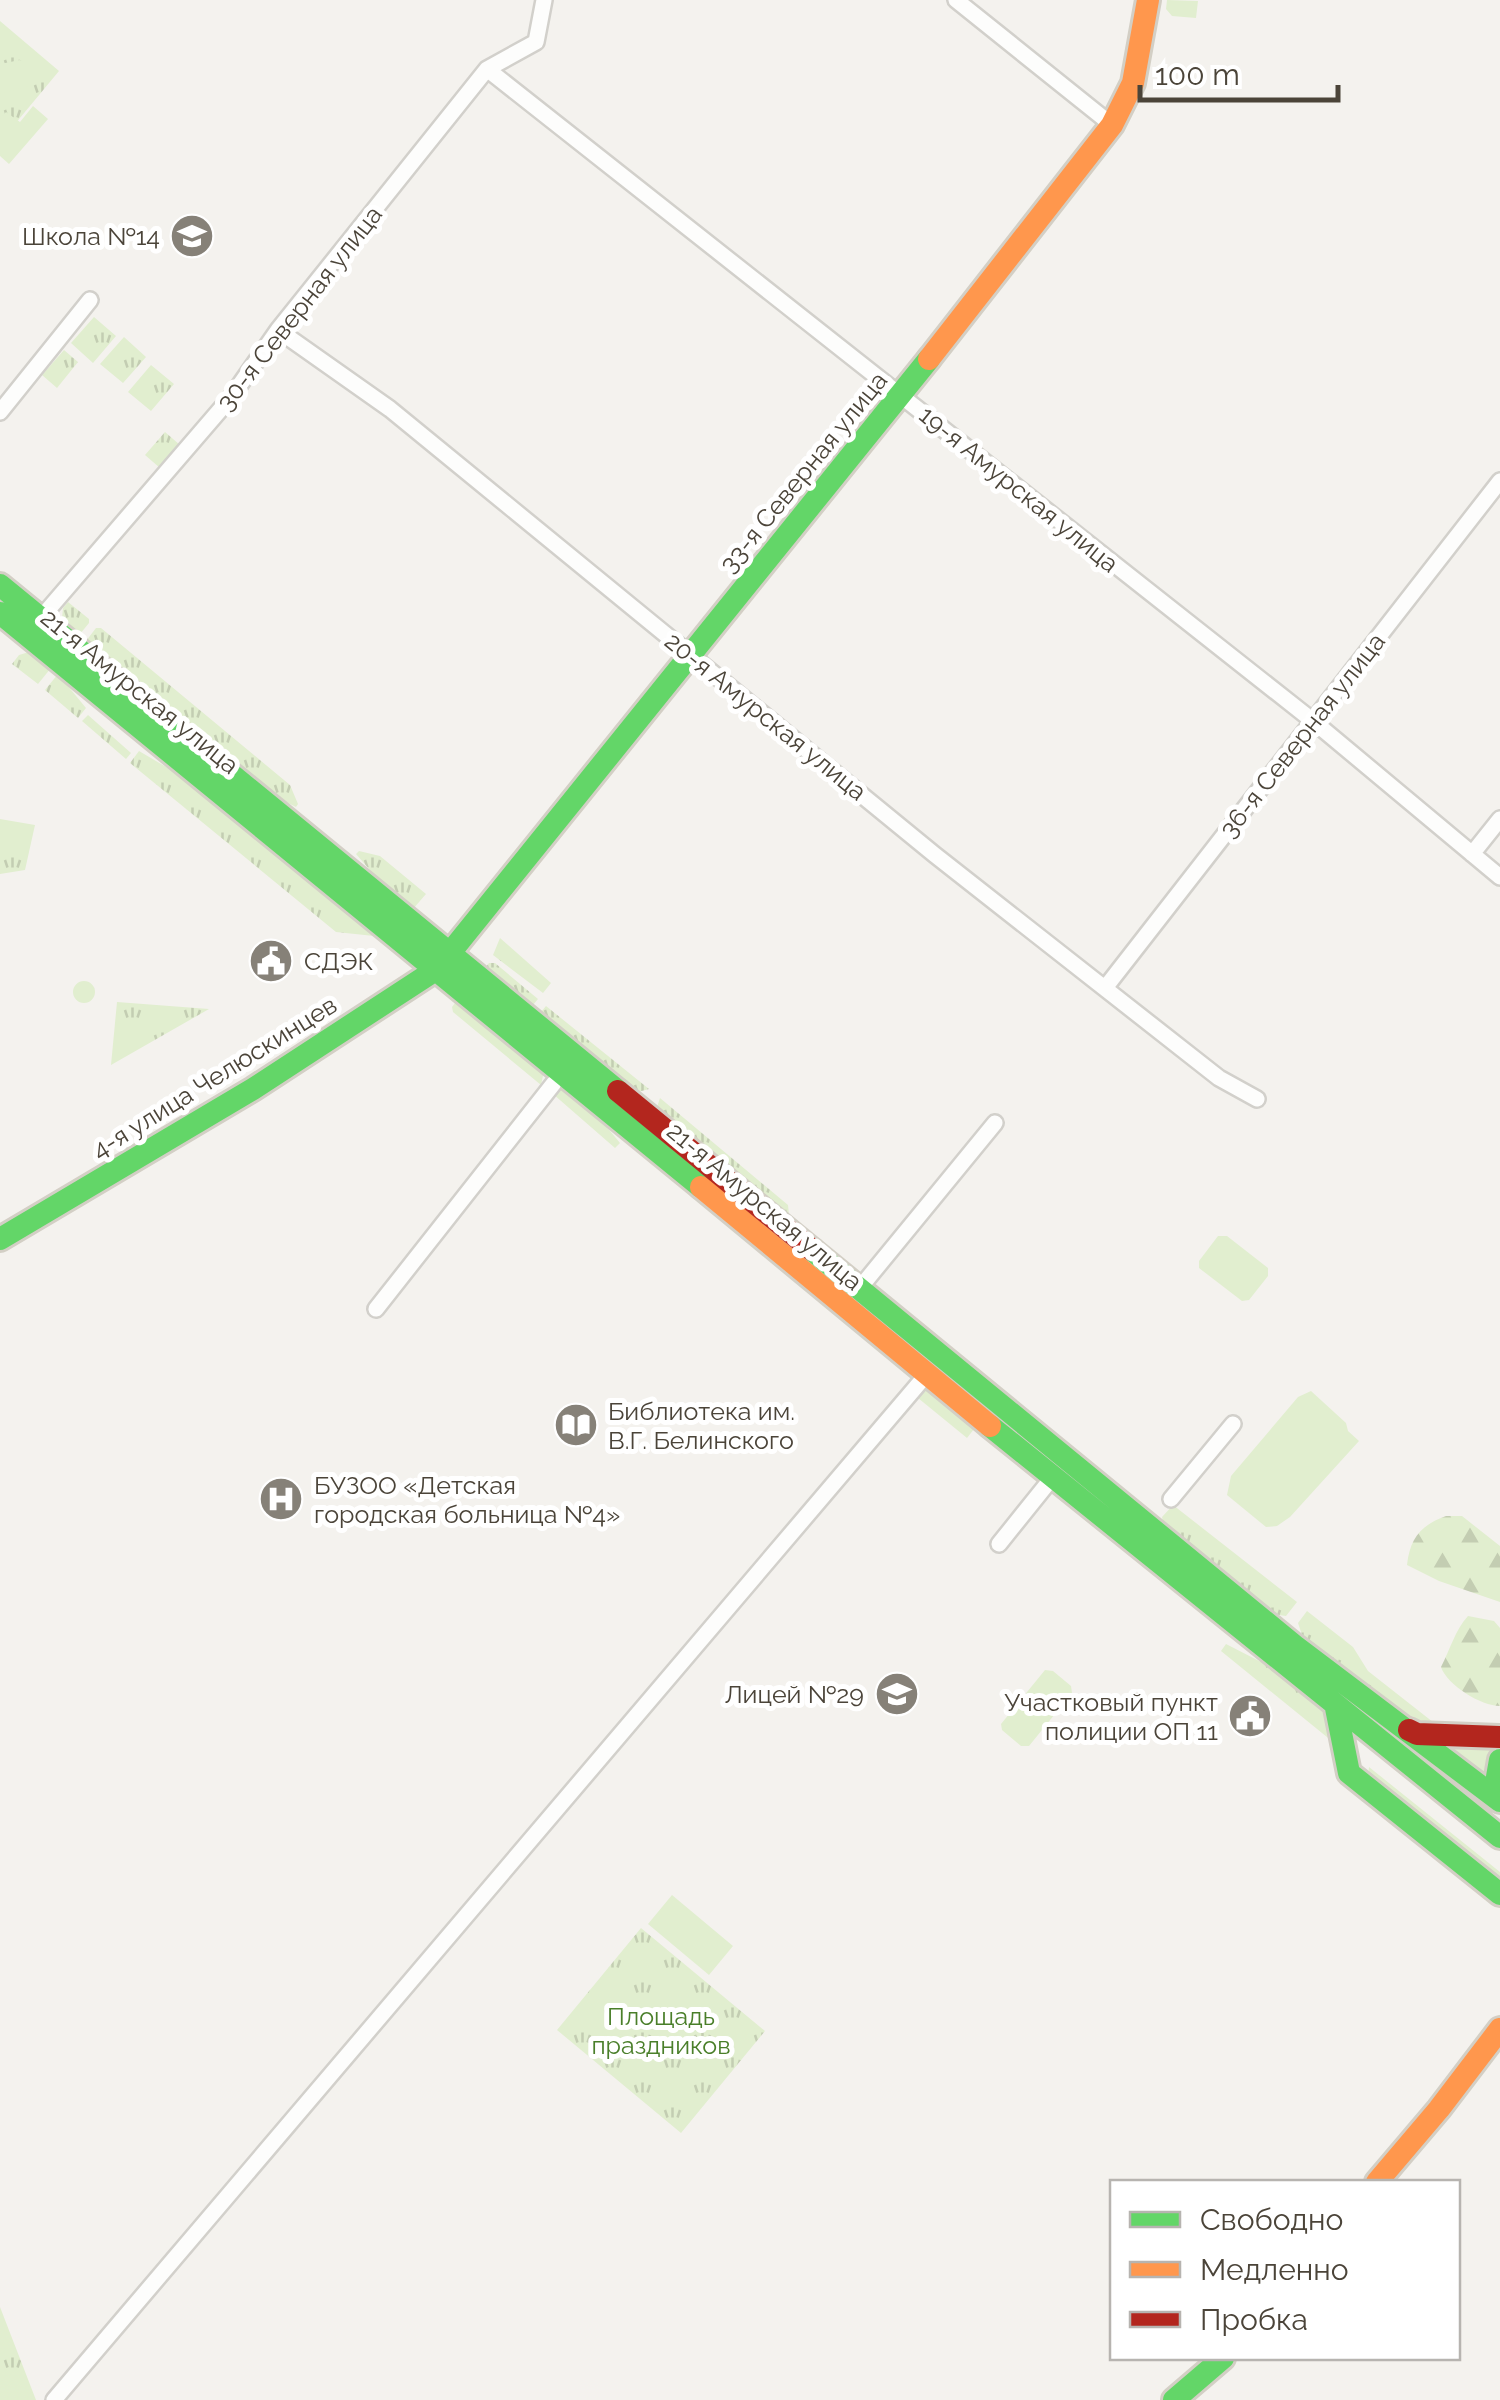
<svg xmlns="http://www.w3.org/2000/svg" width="1500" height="2400" font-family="Raleway,sans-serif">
  <defs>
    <pattern id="grass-tufts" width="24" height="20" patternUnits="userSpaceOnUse" patternTransform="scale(2.5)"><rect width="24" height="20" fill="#e1eecf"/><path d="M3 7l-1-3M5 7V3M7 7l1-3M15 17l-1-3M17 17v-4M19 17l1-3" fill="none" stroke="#c3cdb2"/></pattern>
    <pattern id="forest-firs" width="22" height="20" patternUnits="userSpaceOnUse" patternTransform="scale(2.5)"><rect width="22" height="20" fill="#e1eecf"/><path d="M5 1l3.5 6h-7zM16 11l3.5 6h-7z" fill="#c3cdb2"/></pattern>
  </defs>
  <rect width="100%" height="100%" fill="#f4f2ee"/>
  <path fill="url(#grass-tufts)" d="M1167,0L1198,1L1196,18L1172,16L1166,9Z
    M0,21L59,71L0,142Z
    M94,317L116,336L93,363L71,343Z
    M124,337L146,357L123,383L100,364Z
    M64,350L78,362L57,388L42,375Z
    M151,365L174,384L151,411L128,392Z
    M165,432L180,445L160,468L145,455Z
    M68,602L89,619V623L80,634L62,618L63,608Z
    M96,628H101L290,785L298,804L296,807L272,795L171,713C163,695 151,691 136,682C118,672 102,654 86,641Z
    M29,652L51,668L38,684L12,664L19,655Z
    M58,674L86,708L78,718L45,690Z
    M88,715L131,753L126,759L82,721Z
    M139,751L173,771L374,936L336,932L130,763Z
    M0,819L35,825L25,870L0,874Z
    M359,851L380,856L426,894L413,909L382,884L356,854Z
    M500,938L551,983L543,993L493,955Z
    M489,963H495L538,999L533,1005L486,967Z
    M73 992a11 11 0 1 1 22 0a11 11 0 1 1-22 0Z
    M458,999L544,1071L541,1085L453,1012L452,1007Z
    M117,1002L209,1009L111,1065Z
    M546,1006L649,1089L638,1092L541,1012Z
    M560,1083L596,1114L620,1143L615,1148L553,1094Z
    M660,1098L788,1205L789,1215L784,1216L657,1107Z
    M929,1385L978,1424L967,1438L918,1398Z
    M1173,1505L1297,1602L1286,1616L1272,1614L1164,1526L1162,1517Z
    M1307,1611L1353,1647L1368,1671L1438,1726L1406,1716L1303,1638L1298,1623Z
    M1226,1644L1267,1665L1327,1713L1338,1746L1221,1651Z
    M1440,1744L1499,1746L1493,1757L1489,1777Z
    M1369,1767L1500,1872V1882L1368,1777Z
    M641,1928L765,2031L681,2133L557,2030Z
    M0,2307L36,2400H0Z"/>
  <path fill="url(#forest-firs)" d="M1446,1516H1462L1500,1546V1602L1439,1581L1407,1565C1410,1538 1421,1525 1446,1516Z
    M1468,1616L1494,1621L1500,1628V1706C1481,1706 1447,1685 1441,1667C1450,1650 1455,1630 1468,1616Z"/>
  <path fill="#e1eecf" d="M20,60L27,63L31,85L0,94V64Z
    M33,106L48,119L9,164L0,156V119L6,112L20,122Z
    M1218,1236H1227L1268,1268V1276L1249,1300L1242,1301L1199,1268V1261Z
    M1311,1391L1346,1423L1348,1431L1359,1441L1290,1517L1277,1526L1266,1527L1227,1495L1231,1476L1298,1397Z
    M1045,1670L1053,1671L1071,1686L1072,1693L1029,1746H1021L1002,1730L1001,1724Z
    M672,1895L733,1946L709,1975L648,1924Z"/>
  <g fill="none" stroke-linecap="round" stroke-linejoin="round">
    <g stroke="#d2d0cb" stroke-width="20">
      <path id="street" d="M956,0L1112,125
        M487,69L1313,721L1500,877
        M278,330L390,409L935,855L1219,1078L1257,1099
        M0,412L90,300
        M40,619L232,396L278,330L487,69L536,42L544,0
        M1472,854L1500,819
        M1105,988L1500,481
        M859,1289L995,1123
        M376,1309L554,1083
        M1171,1499L1233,1424
        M999,1544L1052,1478
        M54,2400L927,1374"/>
    </g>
    <g stroke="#d3cfc5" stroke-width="28">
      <path id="fast" d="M0,585L618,1091
        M0,613L701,1187
        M0,1239L253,1089L437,969L929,359
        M812,1250L1295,1646L1500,1801
        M990,1426L1500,1837
        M1336,1708L1349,1773L1500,1894
        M1500,1760L1497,1777L1500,1791
        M1174,2400L1223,2358"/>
    </g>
    <g stroke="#d3cfc5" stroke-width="28">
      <path id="slow" d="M929,359L1112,125L1133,83L1148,0
        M701,1187L990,1426
        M1377,2182L1439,2109L1500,2029"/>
    </g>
    <g stroke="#d3cfc5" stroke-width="28">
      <path id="jam" d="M618,1091L812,1250
        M1409,1730L1417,1734L1500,1737"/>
    </g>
    <use href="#street" stroke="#fdfdfc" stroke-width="15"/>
    <use href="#fast" stroke="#63d668" stroke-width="22"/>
    <use href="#slow" stroke="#ff974d" stroke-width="22"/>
    <use href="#jam" stroke="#b3261e" stroke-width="22"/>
  </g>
  <defs>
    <g id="school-disc" transform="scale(2.25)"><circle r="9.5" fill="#868178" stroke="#fff"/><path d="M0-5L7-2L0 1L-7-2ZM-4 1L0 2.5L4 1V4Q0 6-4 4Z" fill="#fff"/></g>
    <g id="civic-disc" transform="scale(2.25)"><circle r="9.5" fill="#868178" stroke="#fff"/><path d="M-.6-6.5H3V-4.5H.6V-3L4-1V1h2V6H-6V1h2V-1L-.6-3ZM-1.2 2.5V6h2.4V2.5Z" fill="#fff"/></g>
    <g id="library-disc" transform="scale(2.25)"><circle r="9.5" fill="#868178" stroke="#fff"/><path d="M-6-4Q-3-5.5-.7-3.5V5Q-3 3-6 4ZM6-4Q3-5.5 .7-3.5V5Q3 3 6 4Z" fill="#fff"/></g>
    <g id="hospital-disc" transform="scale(2.25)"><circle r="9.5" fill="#868178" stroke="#fff"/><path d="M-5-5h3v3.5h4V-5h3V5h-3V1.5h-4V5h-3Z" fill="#fff"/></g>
  </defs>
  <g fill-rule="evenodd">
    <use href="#school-disc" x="192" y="236"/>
    <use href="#civic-disc" x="271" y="961"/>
    <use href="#library-disc" x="576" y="1425"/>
    <use href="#hospital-disc" x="281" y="1499"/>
    <use href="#school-disc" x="897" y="1694"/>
    <use href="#civic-disc" x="1250" y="1716"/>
  </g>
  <g text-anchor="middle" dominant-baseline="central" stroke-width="10" stroke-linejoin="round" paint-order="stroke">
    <g font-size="25" fill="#4b4439" stroke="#fff" text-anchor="end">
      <text x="160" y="236">Школа №14</text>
      <text x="304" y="961" text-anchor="start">СДЭК</text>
      <text x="608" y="1411" text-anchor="start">Библиотека им.<tspan x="608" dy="29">В.Г. Белинского</tspan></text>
      <text x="314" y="1485" text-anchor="start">БУЗОО «Детская<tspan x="314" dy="29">городская больница №4»</tspan></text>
      <text x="864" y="1694">Лицей №29</text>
      <text x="1218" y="1702">Участковый пункт<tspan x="1218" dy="29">полиции ОП 11</tspan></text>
    </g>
    <g font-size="25" fill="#4b4439" stroke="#fff">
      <text transform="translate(299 308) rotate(-52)">30-я Северная улица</text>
      <text transform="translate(803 472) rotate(-51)">33-я Северная улица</text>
      <text transform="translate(1019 489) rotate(39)">19-я Амурская улица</text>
      <text transform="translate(140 691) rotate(39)">21-я Амурская улица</text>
      <text transform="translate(766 716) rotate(39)">20-я Амурская улица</text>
      <text transform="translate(1302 735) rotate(-52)">36-я Северная улица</text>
      <text transform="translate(214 1077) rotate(-32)">4-я улица Челюскинцев</text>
      <text transform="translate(765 1206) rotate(40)">21-я Амурская улица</text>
    </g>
    <g font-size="25" fill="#4a7f2a" stroke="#fff">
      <text x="661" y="2016">Площадь<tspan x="661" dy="29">праздников</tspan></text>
    </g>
  </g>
  <rect x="1110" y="2180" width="350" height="180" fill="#ffffff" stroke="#b7b4b0" stroke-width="2.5"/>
  <rect x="1130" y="2212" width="50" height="15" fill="#63d668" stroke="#b7b4b0" stroke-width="2.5"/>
  <text x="1200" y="2230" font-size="30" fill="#4b4439">Свободно</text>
  <rect x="1130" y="2262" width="50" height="15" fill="#ff974d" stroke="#b7b4b0" stroke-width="2.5"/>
  <text x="1200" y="2280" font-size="30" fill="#4b4439">Медленно</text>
  <rect x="1130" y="2312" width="50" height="15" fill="#b3261e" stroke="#b7b4b0" stroke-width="2.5"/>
  <text x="1200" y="2330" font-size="30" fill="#4b4439">Пробка</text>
  <path d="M1140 85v15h198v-15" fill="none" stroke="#4b4439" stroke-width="5"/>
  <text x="1155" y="85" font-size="30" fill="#4b4439" stroke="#ffffff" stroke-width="8" paint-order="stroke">100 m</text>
</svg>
